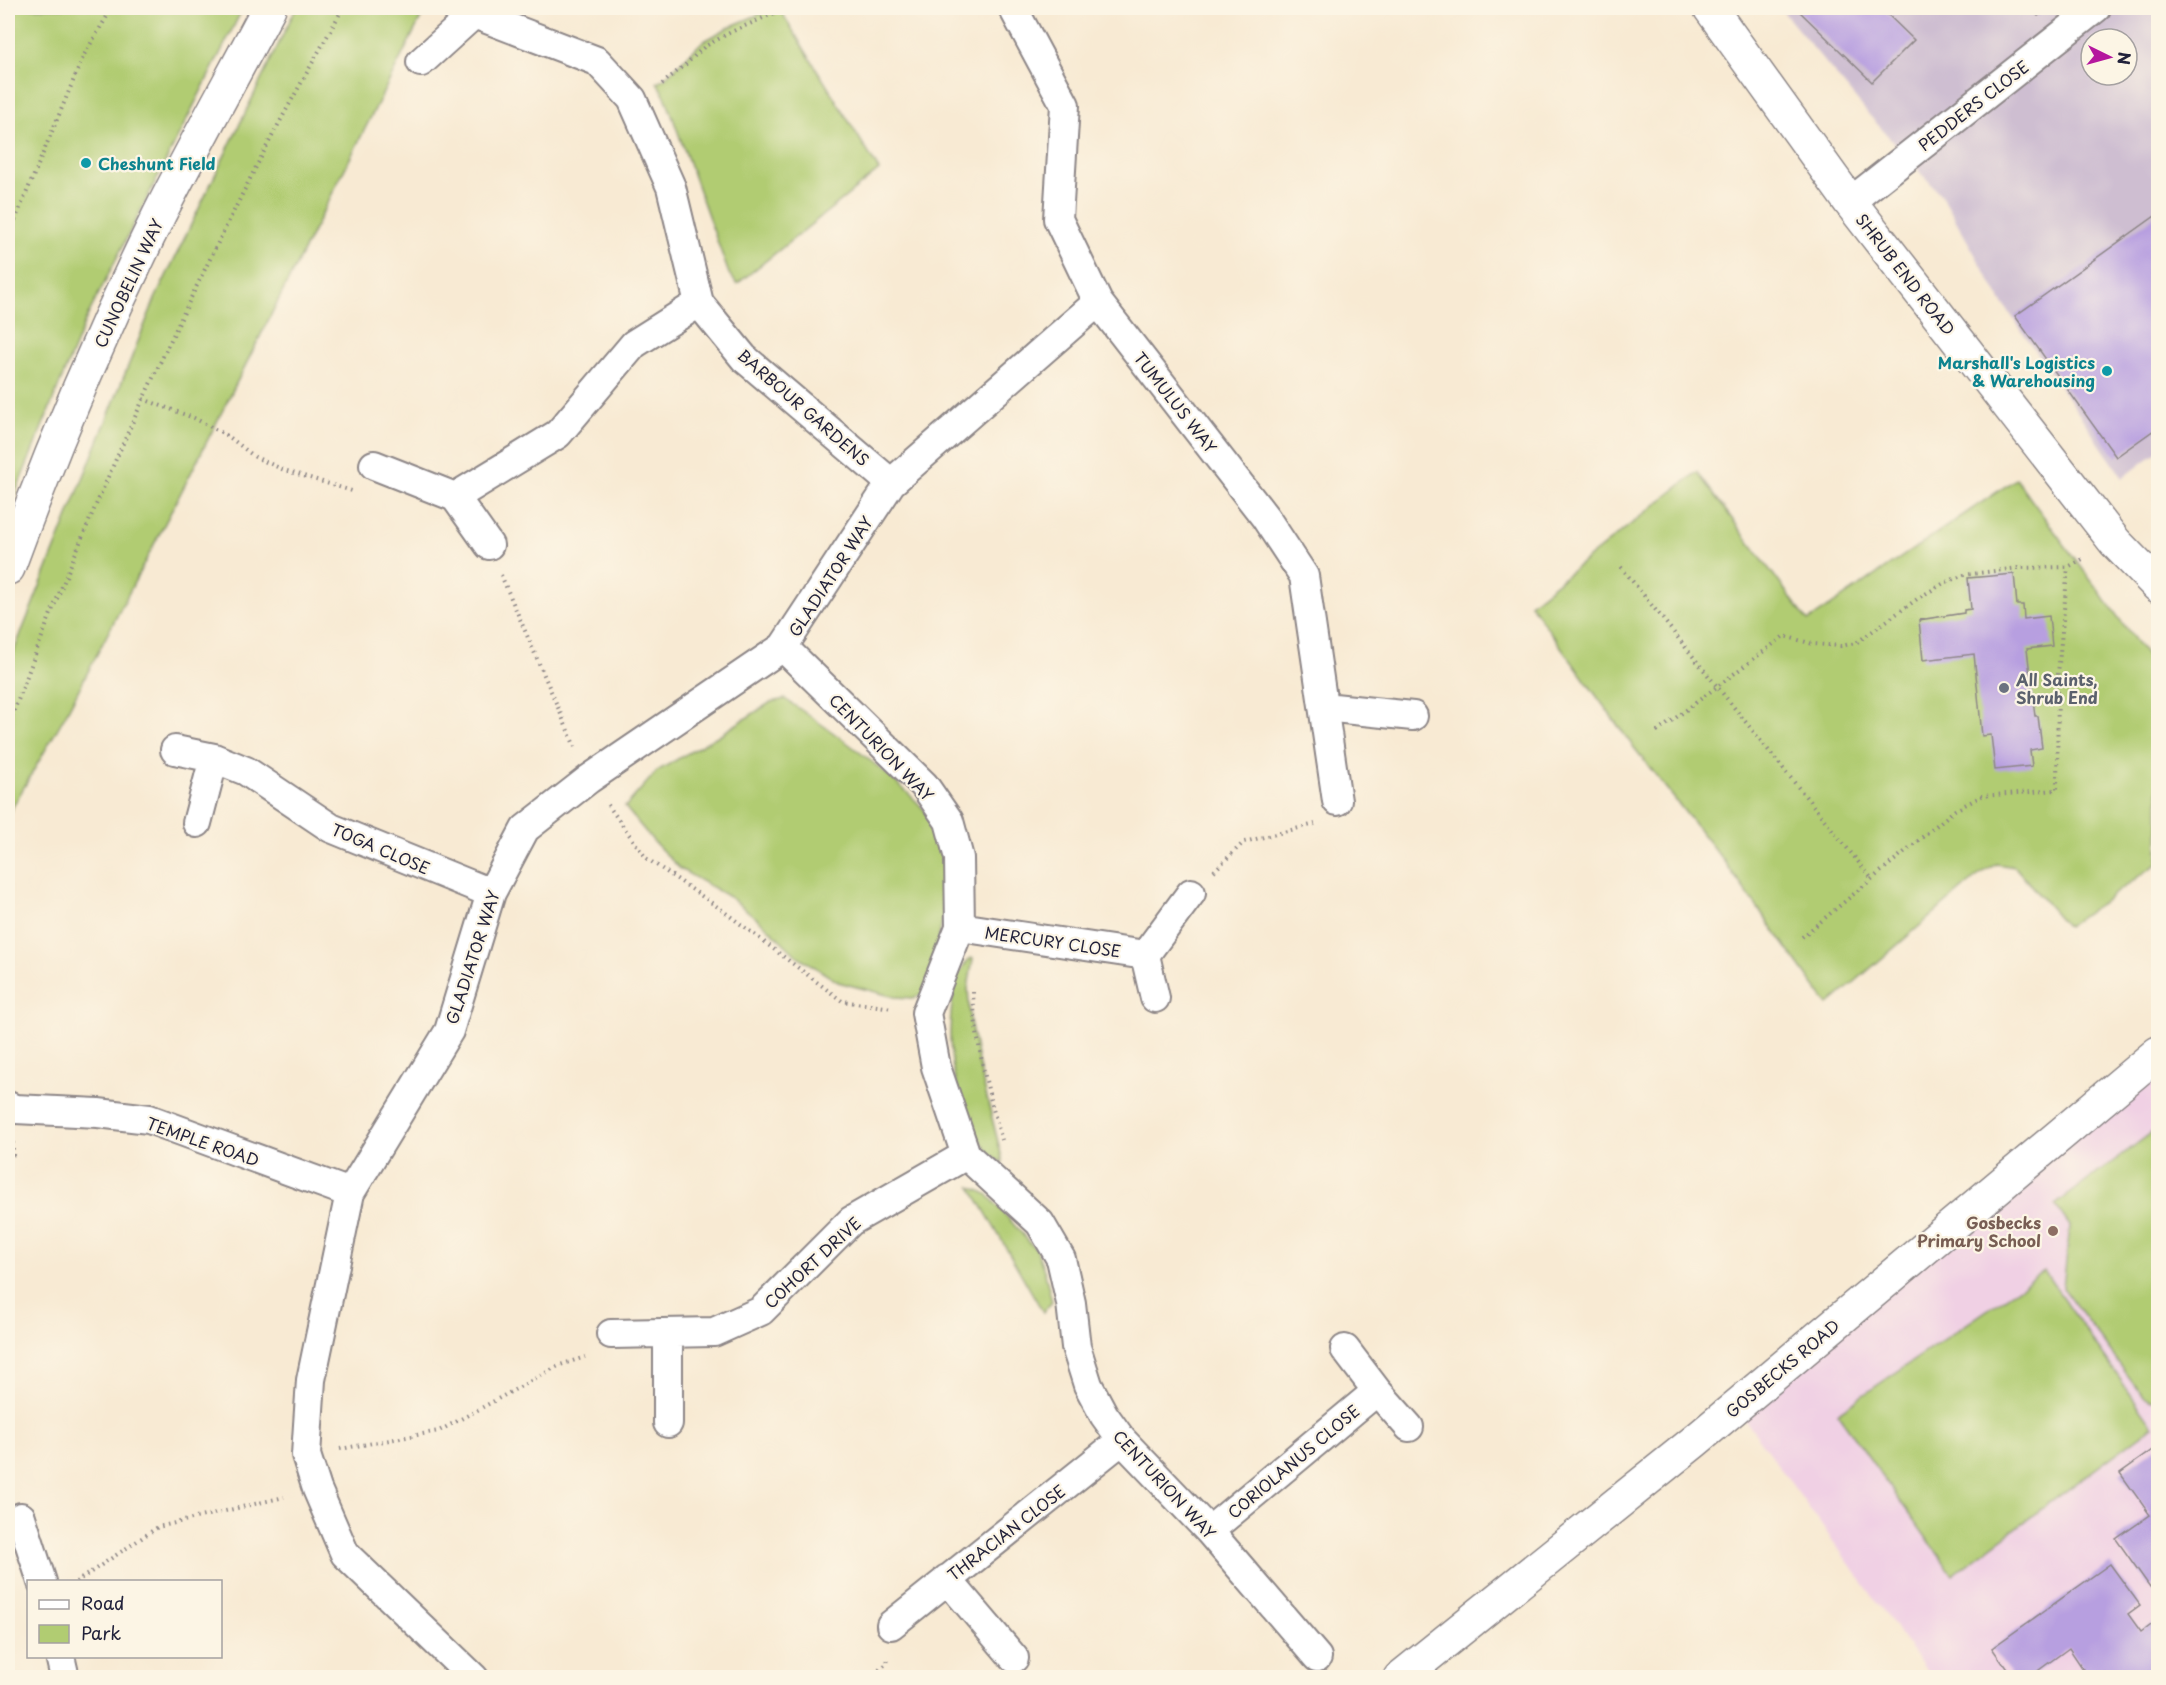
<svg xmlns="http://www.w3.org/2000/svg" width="2166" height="1685" font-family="'Playpen Sans',sans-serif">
  <rect width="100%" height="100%" fill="#fcf5e5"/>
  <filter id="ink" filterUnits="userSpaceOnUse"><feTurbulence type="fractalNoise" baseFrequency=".0167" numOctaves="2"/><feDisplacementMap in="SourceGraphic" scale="12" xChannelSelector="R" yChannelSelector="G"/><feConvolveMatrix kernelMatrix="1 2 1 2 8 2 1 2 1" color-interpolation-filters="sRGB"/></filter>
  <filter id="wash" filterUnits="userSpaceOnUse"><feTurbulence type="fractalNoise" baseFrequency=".008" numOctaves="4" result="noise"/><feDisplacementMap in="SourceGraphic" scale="24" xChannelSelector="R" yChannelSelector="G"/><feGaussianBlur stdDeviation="1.35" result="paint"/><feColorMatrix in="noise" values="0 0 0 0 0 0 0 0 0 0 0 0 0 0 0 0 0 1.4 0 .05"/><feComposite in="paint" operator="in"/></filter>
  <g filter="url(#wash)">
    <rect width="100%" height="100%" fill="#f8ead3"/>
    <path fill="#f0d0e4" d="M2158,1055V1677H1931L1736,1407Z"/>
    <path fill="#cebed1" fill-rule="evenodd" d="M1780,8H2158V451L2123,478L2002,302L1942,196L1870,116ZM2091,39H2127V75H2091Z"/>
    <path fill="#b1cc72" stroke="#6a7756" stroke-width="1.5" d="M8,8H243L86,319L8,511Z
      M296,8H426L190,475L66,714L8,815V666L155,299Z
      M774,8H779L879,170L737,284L729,274L665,96L657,82L665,78L702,42L729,27Z
      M1697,472L1808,621L2016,479L2158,671V863L2067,927L2015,867L1996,864L1975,878L1828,1005L1726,864L1632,745L1530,604Z
      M785,699C829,729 881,765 918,803C932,817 948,848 948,868C949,910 934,953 925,993L914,998L895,997L838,982L796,955L765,925L731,898L680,869L655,843L625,807L657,771L726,731L771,702Z
      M970,958L973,959L968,988L970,1020L979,1066L1003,1162C993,1161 986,1148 980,1140C954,1100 946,1051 952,1004C953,997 953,988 955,981C958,973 965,964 970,958Z
      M2158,1128V1402L2143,1396L2063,1288L2070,1226L2055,1205Z
      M971,1187L987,1194L1037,1251L1045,1273L1052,1302L1043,1312Z
      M2044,1271L2153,1426L1953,1575L1837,1413Z"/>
    <g id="blocks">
      <path fill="#b79fe0" d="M1796,8H1881L1914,40L1872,82Z
        M2032,8H2050L2038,16Z
        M2158,214V427L2116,457L2015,316Z
        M2014,574L2017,605H2023L2024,619L2049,616L2052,646L2027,649L2035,716H2038L2042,748L2030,750L2032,766L1995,770L1991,735L1982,736L1974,654L1923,660L1919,620L1964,613V610L1971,609L1968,578Z
        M2158,1446V1582L2150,1587L2116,1539L2150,1515L2120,1473Z
        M2110,1564L2140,1605L2128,1614L2141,1632L2158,1619V1678H2089L2069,1648L2028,1678H2013L1992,1648Z"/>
    </g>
  </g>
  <g filter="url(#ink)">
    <use href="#blocks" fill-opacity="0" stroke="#8d8687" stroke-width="1.5"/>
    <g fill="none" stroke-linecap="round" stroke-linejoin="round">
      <g stroke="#8d8687" stroke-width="32">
        <path id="street" d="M1013,8L1065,105L1058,219L1098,302L1265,517L1304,576L1337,801
          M421,62L474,14L597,61L632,99L671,187L699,303L744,358L891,483
          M1850,202L2096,8
          M374,465L455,497L558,434L634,344L699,303
          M455,497L489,545
          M783,647L924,785L949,821L959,858L960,927L926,1013L936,1067L966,1155L1040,1223L1061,1259L1071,1303L1076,1347L1088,1385L1104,1415L1122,1440L1209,1531L1317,1657
          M1324,707L1413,716
          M175,750L214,758L246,771L331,828L491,893
          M197,823L214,758
          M960,927L1145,955L1191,893
          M1145,955L1155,998
          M8,1106L15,1109L98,1113L149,1119L350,1193
          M668,1333V1423
          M611,1334L714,1332L761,1311L851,1221L966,1155
          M1377,1391L1409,1427
          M21,1517L42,1582
          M1209,1531L1377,1391L1345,1349
          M947,1579L1014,1658
          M891,1625L1122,1440
          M60,1656L65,1678
          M474,1678L345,1554L317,1489L306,1455L311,1380L350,1193L449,1031L491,893L525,829L589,779L783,647L891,483L1098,302"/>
      </g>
      <g stroke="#8d8687" stroke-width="36">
        <path id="secondary" d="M1710,8L1850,202L2115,542L2158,586
          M8,568C52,448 103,328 160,213C195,144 233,76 269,8
          M1400,1678L1695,1441L2158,1053"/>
      </g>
      <path stroke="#8d8687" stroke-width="4" stroke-dasharray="1.5 4.5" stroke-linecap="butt" d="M662,84L685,65L704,47L731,32L786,8
        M8,237L84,55L112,8
        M143,399L194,418L228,436L255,457L284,470L352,491
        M1621,567L1872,879
        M501,575L575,747
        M8,728C76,537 162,352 254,171C282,116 313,62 343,8
        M1657,732L1784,636L1813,644L1841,646L1856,643L1920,597L1944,583L1964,575L2018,568L2068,567L2083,559
        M608,805L646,858L722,910L842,1001L892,1008
        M1214,871L1244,842L1315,824
        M1802,937L1955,810L1982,796L2057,790L2058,674L2068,567
        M973,992C975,1039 988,1095 1002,1140
        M8,1159L13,1155V1141
        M340,1449L439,1431L560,1365L585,1357
        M76,1582L158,1527L284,1497
        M870,1678L887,1663L888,1659"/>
      <use href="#street" stroke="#fff" stroke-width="28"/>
      <use href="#secondary" stroke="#fff" stroke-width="33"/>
    </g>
  </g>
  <g fill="#0f9aa8" stroke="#fcf5e5" stroke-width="2">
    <circle cx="86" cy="163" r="6"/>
    <circle cx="2107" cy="371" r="6"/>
  </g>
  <circle fill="#6b7280" stroke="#fcf5e5" stroke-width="2" cx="2004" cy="688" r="6"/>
  <circle fill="#8d6e63" stroke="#fcf5e5" stroke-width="2" cx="2053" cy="1231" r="6"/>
  <g text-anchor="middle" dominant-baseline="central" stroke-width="4.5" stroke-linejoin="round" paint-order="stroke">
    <g font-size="16" fill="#22223b" stroke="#fcf5e5">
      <text transform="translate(1973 105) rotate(-38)">PEDDERS CLOSE</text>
      <text transform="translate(1906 274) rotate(52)">SHRUB END ROAD</text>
      <text transform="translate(128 283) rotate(-65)">CUNOBELIN WAY</text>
      <text transform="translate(1176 402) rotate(52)">TUMULUS WAY</text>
      <text transform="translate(804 407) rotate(41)">BARBOUR GARDENS</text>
      <text transform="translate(830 576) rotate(-57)">GLADIATOR WAY</text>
      <text transform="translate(882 747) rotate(46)">CENTURION WAY</text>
      <text transform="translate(381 848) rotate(23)">TOGA CLOSE</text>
      <text transform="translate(1053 941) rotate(8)">MERCURY CLOSE</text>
      <text transform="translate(472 957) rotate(-72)">GLADIATOR WAY</text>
      <text transform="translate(203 1141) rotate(19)">TEMPLE ROAD</text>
      <text transform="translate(812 1262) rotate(-43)">COHORT DRIVE</text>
      <text transform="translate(1782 1368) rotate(-40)">GOSBECKS ROAD</text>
      <text transform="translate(1293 1461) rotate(-40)">CORIOLANUS CLOSE</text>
      <text transform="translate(1165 1484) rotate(47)">CENTURION WAY</text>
      <text transform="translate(1006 1532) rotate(-38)">THRACIAN CLOSE</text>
    </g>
    <g font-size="16" font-weight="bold" fill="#0d838f" stroke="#fcf5e5" text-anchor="start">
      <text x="98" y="163">Cheshunt Field</text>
      <text x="2095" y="362" text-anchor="end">Marshall's Logistics<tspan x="2095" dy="18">&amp; Warehousing</tspan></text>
    </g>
    <g font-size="16" font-weight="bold" fill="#5b616d" stroke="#fcf5e5" text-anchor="start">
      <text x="2016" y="679">All Saints,<tspan x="2016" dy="18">Shrub End</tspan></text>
    </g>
    <g font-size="16" font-weight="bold" fill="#785e54" stroke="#fcf5e5" text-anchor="end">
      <text x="2041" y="1222">Gosbecks<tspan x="2041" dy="18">Primary School</tspan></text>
    </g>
  </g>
  <rect width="2166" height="1685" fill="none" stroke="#fcf5e5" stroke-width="30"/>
  <rect x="27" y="1580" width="195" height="78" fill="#fcf5e5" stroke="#a5a1a1" stroke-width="1.5"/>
  <rect x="39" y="1600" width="30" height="9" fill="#ffffff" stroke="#a5a1a1" stroke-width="1.5"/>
  <text x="81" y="1610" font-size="18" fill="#22223b">Road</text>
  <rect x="39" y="1625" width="30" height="18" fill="#b1cc72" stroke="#a5a1a1" stroke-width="1.5"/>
  <text x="81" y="1640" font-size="18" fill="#22223b">Park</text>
  <g transform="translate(2109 57) rotate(95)"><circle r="28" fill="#fcf5e5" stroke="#a5a1a1" stroke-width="1.5"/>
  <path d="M0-4.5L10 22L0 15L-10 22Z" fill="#b5179e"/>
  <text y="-9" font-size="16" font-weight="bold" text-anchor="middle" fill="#22223b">N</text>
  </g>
</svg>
